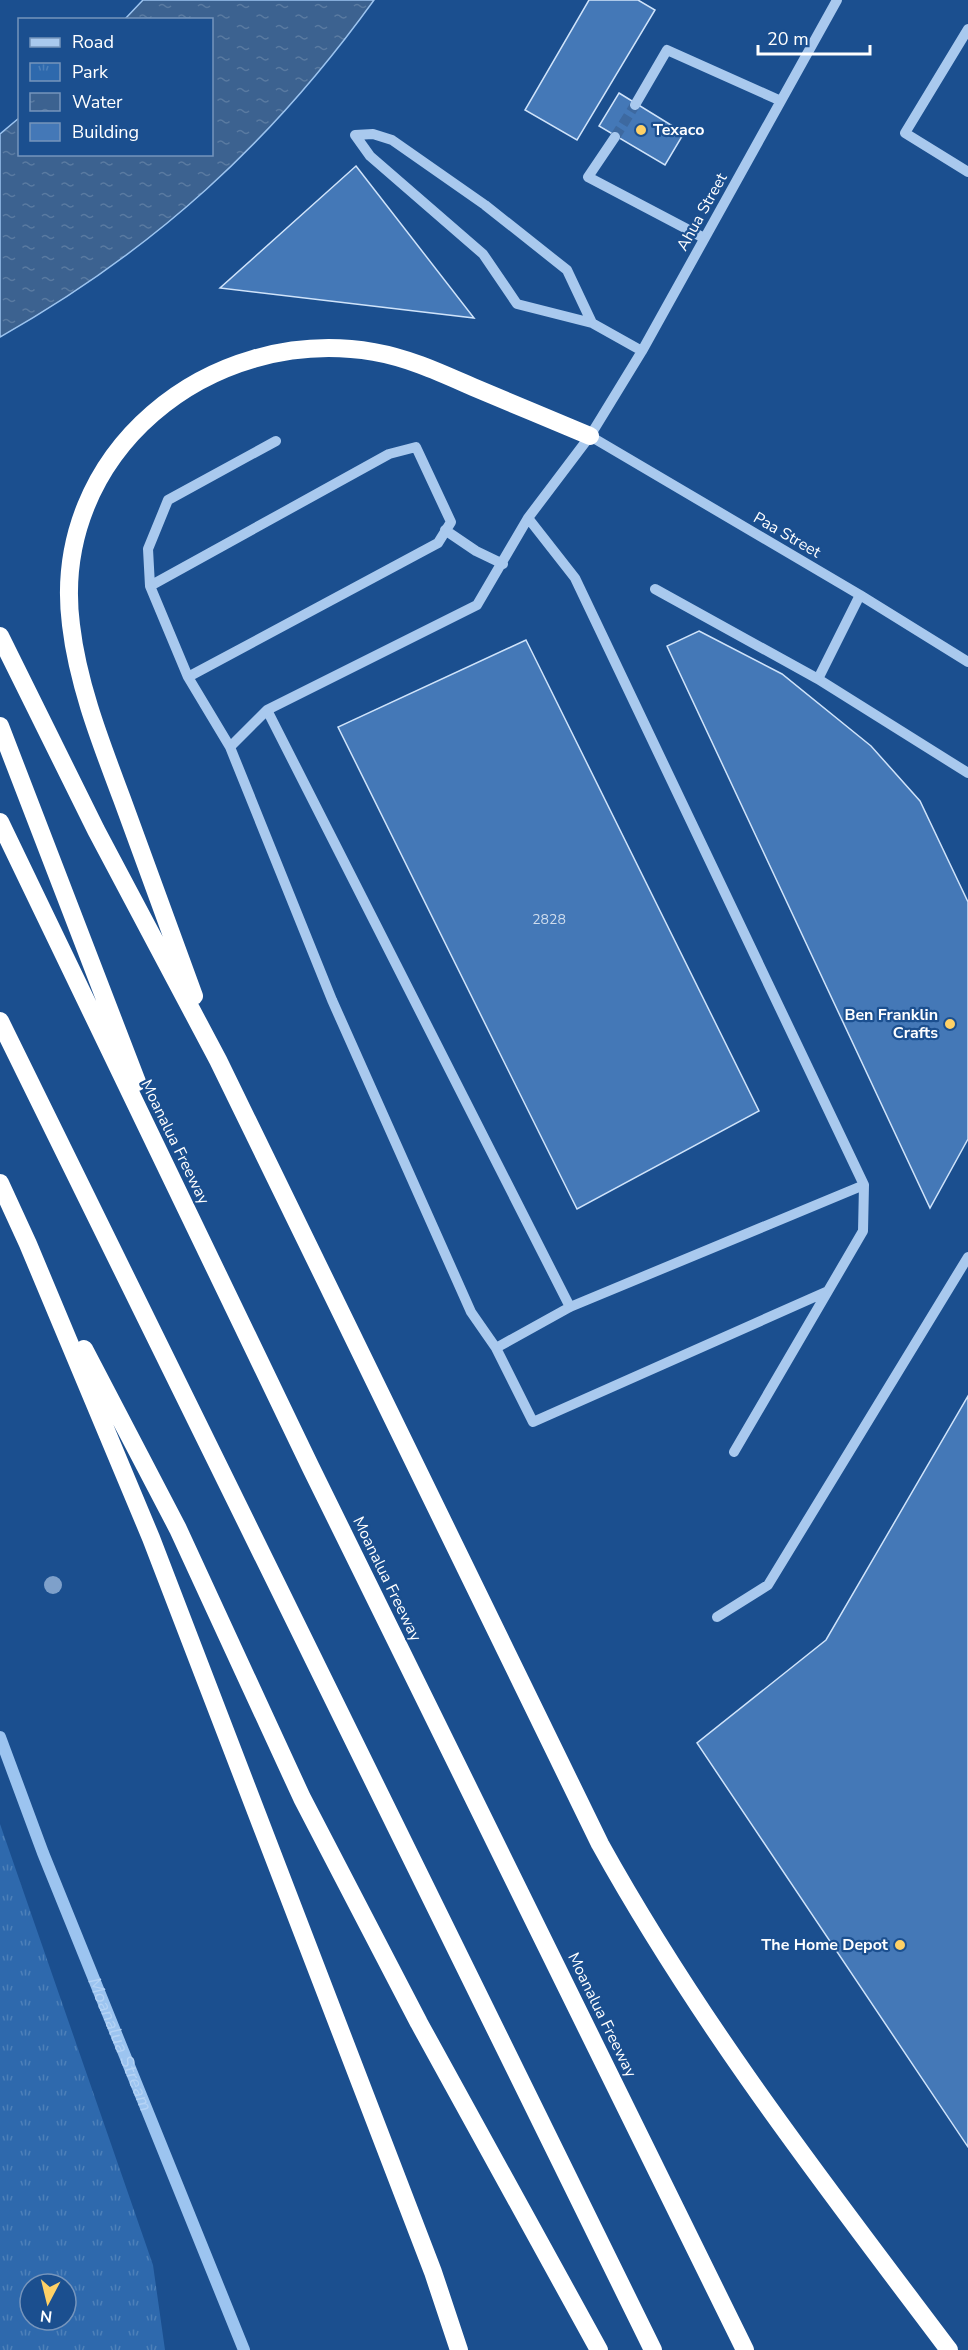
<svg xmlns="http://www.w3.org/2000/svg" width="968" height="2350" font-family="'Nunito Sans',sans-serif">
  <defs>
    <pattern id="park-tufts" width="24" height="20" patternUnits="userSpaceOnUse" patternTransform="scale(1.5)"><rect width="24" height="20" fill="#2e69ad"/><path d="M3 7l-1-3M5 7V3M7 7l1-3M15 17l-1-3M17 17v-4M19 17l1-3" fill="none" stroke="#4d80b9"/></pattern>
    <pattern id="water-ripples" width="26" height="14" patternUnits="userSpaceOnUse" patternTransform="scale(1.5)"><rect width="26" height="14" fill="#3c6290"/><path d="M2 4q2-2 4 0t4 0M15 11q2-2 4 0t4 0" fill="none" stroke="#597aa1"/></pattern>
  </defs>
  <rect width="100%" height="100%" fill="#1b4f8f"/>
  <path fill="url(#park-tufts)" fill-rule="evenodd" d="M0,1824L153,2265L165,2350H0ZM30,2284H66V2320H30Z"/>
  <path fill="url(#water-ripples)" stroke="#9cc4f0" stroke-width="1.5" d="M143,0H374C271,143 154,250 0,337V134L19,118L20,154H212V20L125,19Z"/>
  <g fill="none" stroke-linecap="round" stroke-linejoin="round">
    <path stroke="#9cc4f0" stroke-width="12" id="s1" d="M0,1737L43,1853L244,2350"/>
  </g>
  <path fill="#4478b7" stroke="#cfe3fa" stroke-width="1.5" d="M589,0H638L655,10L577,140L525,110Z
    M619,93L684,133L665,165L599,126Z
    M356,166L474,318L220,288Z
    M699,631L782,674L871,746L920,801L968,902V1139L930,1208L667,646Z
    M526,640L759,1111L577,1209L338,727Z
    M968,1396V2147L697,1743L826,1640Z"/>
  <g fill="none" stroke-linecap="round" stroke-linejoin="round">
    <path stroke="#3d69a0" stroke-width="10" stroke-dasharray="10 5" stroke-linecap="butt" d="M615,137L635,105"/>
    <path stroke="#a9c9ee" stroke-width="10" d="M968,29L905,133L968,172
      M635,105L667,50L781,101
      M615,137L588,177L704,238
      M592,323L567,270L485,205L392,140L373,134L355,135L370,156L483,254L517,304L592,323L642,351
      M590,436L860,595L968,662
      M276,441L168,500L148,549L150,586L188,677L230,747L267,710L477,605L528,518L590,436L642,351L837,0
      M528,518L575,578L864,1185L863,1231L734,1452
      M445,530L476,551L503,564
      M150,586L389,454L416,447L451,522L438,543L188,677
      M655,589L818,679L968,773
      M818,679L860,595
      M267,710L570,1307
      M230,747L332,1000L471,1312L496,1348L570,1307L864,1185
      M496,1348L533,1422L828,1291
      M717,1617L768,1585L968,1257"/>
    <path stroke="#fff" stroke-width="18" d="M0,636L96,830L218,1060L600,1844C701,2026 824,2184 949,2350
      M0,726L137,1082
      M0,822L311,1468L745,2350
      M194,996C170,931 146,865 122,799C101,743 78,685 71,625C49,453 210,324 374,352C409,358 441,373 473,387C512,403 551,420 590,436
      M0,1021L653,2350
      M0,1183L28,1244L151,1538L433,2272L459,2350
      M84,1349L178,1529L302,1798L419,2023L599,2350"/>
  </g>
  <circle fill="#7ea0ca" cx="53" cy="1585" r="9"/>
  <g fill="#ffd166" stroke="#1b4f8f" stroke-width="2">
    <circle cx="641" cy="130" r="6"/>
    <circle cx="950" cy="1024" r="6"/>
    <circle cx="900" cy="1945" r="6"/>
  </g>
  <g text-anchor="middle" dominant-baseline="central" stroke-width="4.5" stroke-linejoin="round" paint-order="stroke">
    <g font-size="14" fill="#d0dded">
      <text x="549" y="919">2828</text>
    </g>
    <g font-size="16" font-weight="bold" fill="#fff" stroke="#1b4f8f" text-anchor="end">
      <text x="653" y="130" text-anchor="start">Texaco</text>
      <text x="938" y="1015">Ben Franklin<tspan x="938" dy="18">Crafts</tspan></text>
      <text x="888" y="1945">The Home Depot</text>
    </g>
    <g font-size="16" fill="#fff" stroke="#1b4f8f">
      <text transform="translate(702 212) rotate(-61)">Ahua Street</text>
      <text transform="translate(787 535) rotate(30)">Paa Street</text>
      <text transform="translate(175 1142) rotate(64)">Moanalua Freeway</text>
      <text transform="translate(387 1579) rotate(64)">Moanalua Freeway</text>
      <text transform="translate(602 2015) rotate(64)">Moanalua Freeway</text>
    </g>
    <g font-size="18" font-style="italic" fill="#b5d3f5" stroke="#1b4f8f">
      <text stroke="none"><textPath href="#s1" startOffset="330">Moanalua Stream</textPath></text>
    </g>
  </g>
  <rect x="18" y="18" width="195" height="138" fill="#1b4f8f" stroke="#7695bc" stroke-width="1.5"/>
  <rect x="30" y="38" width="30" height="9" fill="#a9c9ee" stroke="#7695bc" stroke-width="1.5"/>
  <text x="72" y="48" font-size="18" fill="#ffffff">Road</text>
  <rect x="30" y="63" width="30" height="18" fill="url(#park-tufts)" stroke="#7695bc" stroke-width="1.5"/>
  <text x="72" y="78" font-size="18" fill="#ffffff">Park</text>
  <rect x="30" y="93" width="30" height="18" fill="url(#water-ripples)" stroke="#7695bc" stroke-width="1.5"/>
  <text x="72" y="108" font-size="18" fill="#ffffff">Water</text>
  <rect x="30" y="123" width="30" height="18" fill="#4478b7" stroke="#7695bc" stroke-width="1.5"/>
  <text x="72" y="138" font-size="18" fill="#ffffff">Building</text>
  <g transform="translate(48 2302) rotate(187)"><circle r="28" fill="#1b4f8f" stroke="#7695bc" stroke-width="1.5"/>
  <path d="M0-4.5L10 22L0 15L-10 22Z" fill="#ffd166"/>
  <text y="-9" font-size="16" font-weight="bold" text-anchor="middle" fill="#ffffff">N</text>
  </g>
  <path d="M758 45v9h112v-9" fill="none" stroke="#ffffff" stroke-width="3"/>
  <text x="767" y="45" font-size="18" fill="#ffffff" stroke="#1b4f8f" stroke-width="4.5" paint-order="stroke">20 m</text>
</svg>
